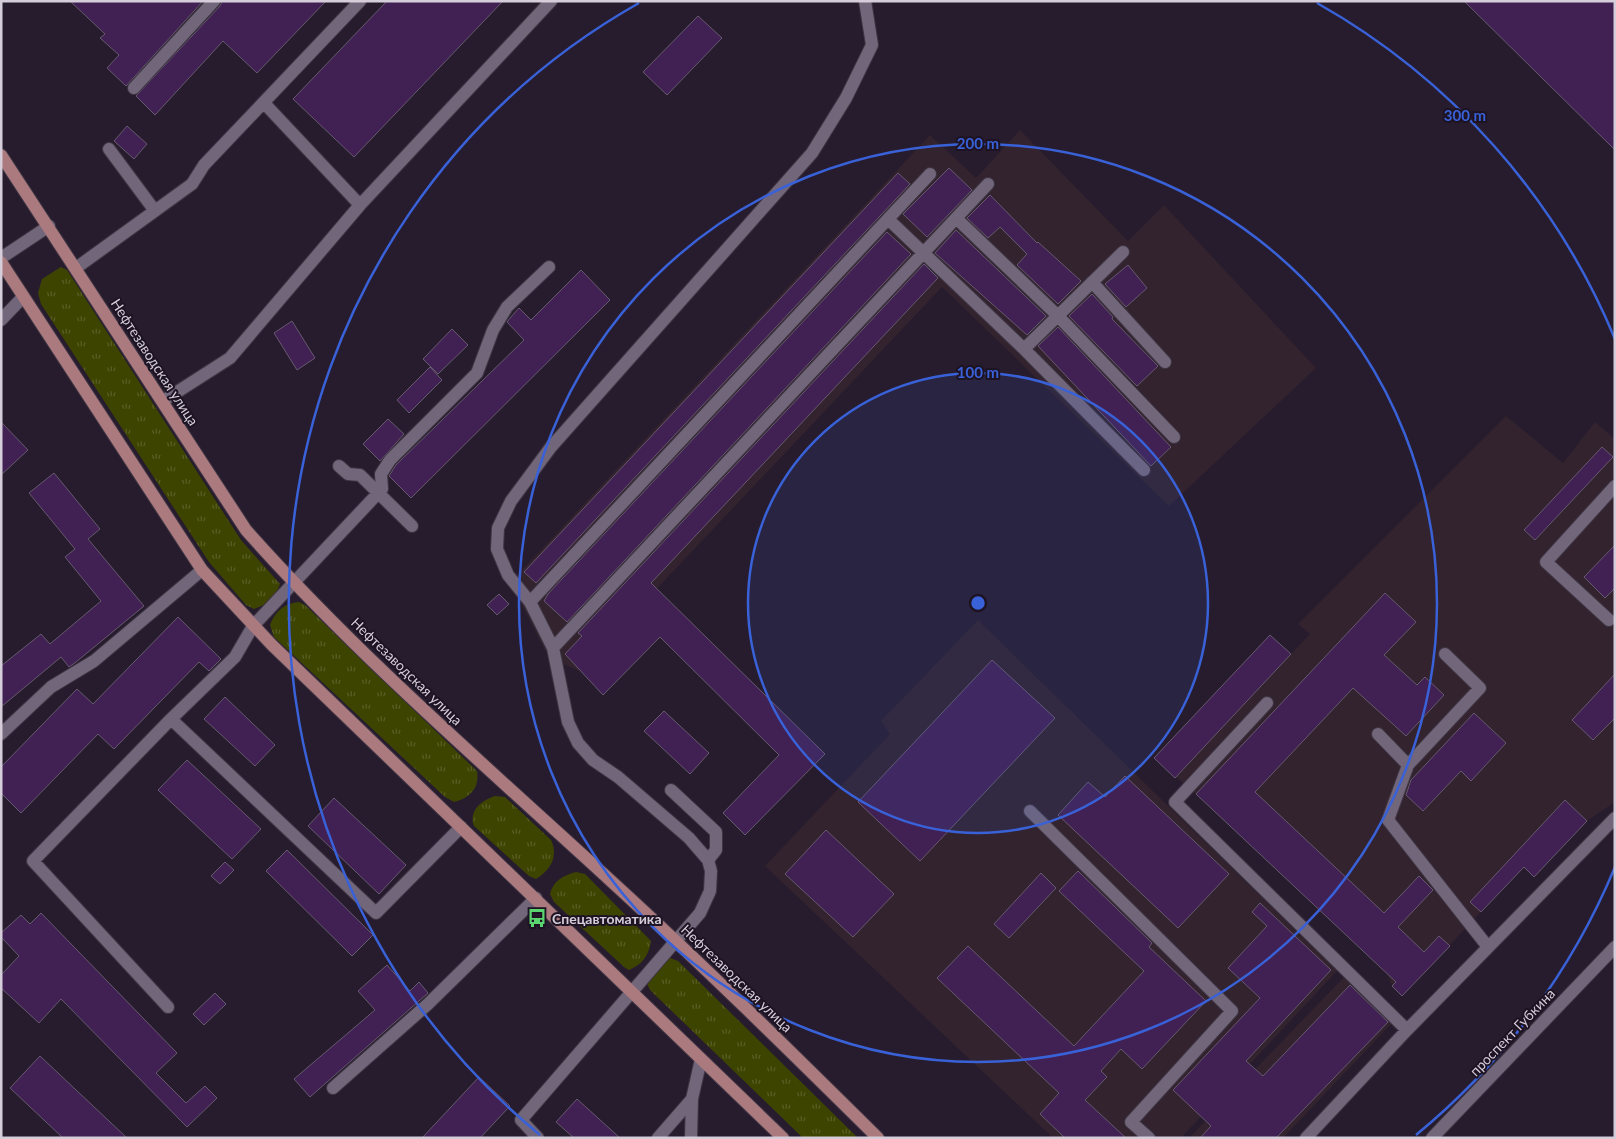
<svg xmlns="http://www.w3.org/2000/svg" width="1616" height="1139" font-family="Lato,sans-serif">
  <defs>
    <pattern id="grass-tufts" width="24" height="20" patternUnits="userSpaceOnUse" patternTransform="scale(1.25)"><rect width="24" height="20" fill="#3d4400"/><path d="M3 7l-1-3M5 7V3M7 7l1-3M15 17l-1-3M17 17v-4M19 17l1-3" fill="none" stroke="#585e25"/></pattern>
  </defs>
  <rect width="100%" height="100%" fill="#271c2d"/>
  <path fill="#32232e" d="M1020,130L1128,241L1164,205L1316,368L1169,506L942,287L579,671L549,658L521,603L508,585L930,135L976,178Z
    M1506,416L1563,463L1595,422L1615,439V802L1587,821L1534,877L1523,867L1402,996L1392,986L1387,973L1196,794L1154,758L1270,635L1291,654L1310,634L1298,624Z
    M978,620L1337,971L1181,1138H1053L765,866L890,734L881,721Z
    M1345,976L1393,1022L1283,1138H1189Z"/>
  <path fill="url(#grass-tufts)" d="M61,267L67,270L241,540L280,584L273,601L254,609L246,605L209,562L41,304L38,293L42,279Z
    M299,602L305,605L477,771C480,788 470,798 454,802L445,797L274,637L270,625C275,612 284,603 299,602Z
    M495,796L505,797L551,840C559,857 550,870 536,879L529,876L474,826C468,811 482,800 495,796Z
    M576,872L585,874L651,941C649,955 643,964 629,970L624,967L554,902L550,894C553,881 564,875 576,872Z
    M670,958L678,961L858,1138H803L650,990L646,981L665,960Z"/>
  <path fill="#412053" stroke="#665a6e" d="M70,1H203L126,86L107,68L119,55L100,38L105,34Z
    M222,1H326L257,73L223,41L155,115L136,96L220,6Z
    M387,1H503L354,157L293,99Z
    M1464,1H1615V150Z
    M698,16L722,38L667,95L643,72Z
    M127,126L147,144L134,159L114,141Z
    M949,168L972,190L927,237L903,214Z
    M898,173L910,184L536,583L524,572Z
    M990,195L1037,243L1038,242L1081,281L1058,304L1017,265L1027,254L1000,227L988,238L967,218Z
    M956,230L1046,316L1027,335L935,253Z
    M887,232L911,254L567,622L544,601L548,594Z
    M924,264L938,278L651,583L825,754L745,835L723,813L779,755L660,637L603,695L565,654L582,636L578,633Z
    M1128,265L1147,288L1126,307L1105,284Z
    M581,270L610,300L411,498L389,476L396,465L524,340L507,322L511,317L519,308L531,320Z
    M1092,294L1113,317L1112,319L1158,366L1137,386L1069,316Z
    M292,321L315,358L297,370L274,333Z
    M1058,327L1171,447L1151,466L1038,346Z
    M452,329L468,345L438,374L423,359Z
    M430,367L442,380L409,413L397,400Z
    M388,419L404,434L380,461L363,444Z
    M1,422L28,450L1,475Z
    M1602,447L1613,457L1535,540L1524,530Z
    M54,473L100,529L88,539L144,606L76,662L69,667L61,657L1,707V666L41,634L50,644L101,601L65,557L75,549L29,493Z
    M1615,545V588L1605,598L1584,577Z
    M1385,593L1416,622L1384,655L1417,685L1425,677L1444,695L1406,736L1353,688L1255,792L1384,913L1419,876L1433,890L1398,927L1424,952L1439,936L1450,946L1402,996L1392,986L1396,982L1196,794Z
    M499,594L509,604L497,615L487,605Z
    M178,617L221,659L209,671L199,662L114,749L98,734L21,813L1,793V767L77,689L93,704Z
    M1270,635L1291,654L1175,778L1154,758Z
    M992,660L1055,718L920,861L858,802Z
    M1615,674V718L1593,740L1572,720Z
    M225,697L275,745L255,766L204,719Z
    M664,711L709,753L690,774L644,731Z
    M1474,713L1506,743L1471,781L1461,771L1423,811L1406,795L1411,780Z
    M187,760L261,829L232,859L158,790Z
    M1125,776L1229,874L1178,928L1058,815L1088,782L1105,797Z
    M334,798L406,865L379,894L308,826Z
    M1565,800L1587,821L1534,877L1524,867L1481,912L1470,902Z
    M826,830L894,894L853,937L785,874Z
    M287,850L373,935L352,956L266,871Z
    M225,862L234,870L220,884L211,876Z
    M1078,871L1152,943L1149,947L1206,1001L1142,1069L1121,1049L1101,1071L1107,1077L1085,1100L1126,1138H1065L1040,1114L1059,1093L937,978L968,946L1074,1046L1144,971L1059,891Z
    M1041,873L1056,888L1009,938L994,924Z
    M1260,903L1331,970L1246,1061L1263,1076L1350,985L1388,1022L1276,1138H1200L1211,1126L1173,1090L1260,998L1228,968L1267,926L1252,912Z
    M41,913L177,1053L156,1073L186,1103L205,1086L217,1098L187,1127L61,999L39,1023L1,988V975L19,956L1,937V933L21,915L30,924Z
    M387,965L410,991L419,982L428,993L310,1097L294,1079L375,1010L358,991Z
    M215,993L226,1004L204,1025L193,1014Z
    M40,1056L127,1138H63L10,1088Z
    M479,1077L510,1106L480,1138H422Z
    M577,1099L620,1138H574L556,1122Z"/>
  <g fill="none" stroke-linecap="round" stroke-linejoin="round">
    <g stroke="#3f3644" stroke-width="14">
      <path id="minor" d="M134,88L214,1
        M109,149L155,211
        M360,205L551,1
        M956,218L1057,315L1174,437
        M888,219L1024,349L1144,470
        M1,258L49,226
        M76,268L192,184L204,165L360,1
        M1092,282L1165,362
        M1,320L23,297
        M1024,349L1123,252
        M163,401L230,358L360,205L264,103
        M339,466L348,474L360,475L412,526
        M530,602L930,174
        M1609,620L1546,562L1615,486
        M553,648L988,184
        M1267,703L1175,802L1407,1030
        M171,719L235,657L253,626L382,489L381,474L390,460L477,373L493,330L507,307L549,267
        M1,734L51,687L94,661L202,570
        M1378,734L1408,765L1388,820L1488,947
        M1408,765L1480,688L1445,654
        M671,790L716,832V850L708,860
        M1030,811L1232,1011L1131,1122L1149,1138
        M168,1007L33,861L171,719L376,913L461,827
        M333,1088L428,1004L536,898
        M538,1138L521,1120L700,913L710,891L711,871L708,860L689,838L618,777L593,760L578,743L568,722L553,648L530,602L508,575L497,549L498,528L511,501L551,447L812,153L846,98L872,45L865,1
        M658,1138L692,1099
        M691,1138L692,1099L701,1059
        M1306,1138L1407,1030L1615,818
        M1432,1138L1615,947"/>
    </g>
    <g stroke="#3f3644" stroke-width="14">
      <path id="major" d="M1,155L246,530C358,656 487,767 611,881C702,964 790,1051 878,1138
        M1,262L202,570L272,645L783,1138"/>
    </g>
    <use href="#minor" stroke="#72667a" stroke-width="12"/>
    <use href="#major" stroke="#ab7a7e" stroke-width="12"/>
  </g>
  <circle cx="978" cy="603" r="230" fill="#3961d8" fill-opacity=".12"/>
  <g fill="none" stroke="#3961d8" stroke-width="2.5">
    <circle cx="978" cy="603" r="230"/>
    <circle cx="978" cy="603" r="459"/>
    <path d="M1615 867A689 689 0 0 1 1416 1135M540 1135A689 689 0 0 1 639 3M1317 3A689 689 0 0 1 1615 339"/>
  </g>
  <defs>
    <g id="bus-bare" transform="scale(1.5)"><path d="M-5-6H5V4H4V6H2V4H-2V6H-4V4H-5ZM-3.5-4V0h7V-4ZM-3.5 1.2v1.5H-2V1.2ZM2 1.2v1.5H3.5V1.2Z" fill="#5ad56f" stroke="#1d1323" stroke-width="2.5" paint-order="stroke"/></g>
  </defs>
  <g fill-rule="evenodd">
    <use href="#bus-bare" x="537" y="918"/>
  </g>
  <g text-anchor="middle" dominant-baseline="central" stroke-width="4" stroke-linejoin="round" paint-order="stroke">
    <g font-size="14" fill="#d5ceda" stroke="#1d1323">
      <text transform="translate(155 362) rotate(57)">Нефтезаводская улица</text>
      <text transform="translate(407 671) rotate(44)">Нефтезаводская улица</text>
      <text transform="translate(737 978) rotate(44)">Нефтезаводская улица</text>
      <text transform="translate(1512 1032) rotate(-46)">проспект Губкина</text>
    </g>
    <g font-size="14" font-weight="bold" fill="#d5ceda" stroke="#1d1323" text-anchor="start">
      <text x="552" y="918">Спецавтоматика</text>
    </g>
  </g>
  <circle cx="978" cy="603" r="8" fill="#3961d8" stroke="#1d1323" stroke-width="2.5"/>
  <g font-size="15" text-anchor="middle" font-weight="bold" fill="#3961d8" stroke="#1d1323" stroke-width="4" stroke-linejoin="round" paint-order="stroke">
    <text x="1465" y="121">300 m</text>
    <text x="978" y="149">200 m</text>
    <text x="978" y="378">100 m</text>
  </g>
  <rect width="1616" height="1139" fill="none" stroke="#d5ceda" stroke-width="5"/>
</svg>
